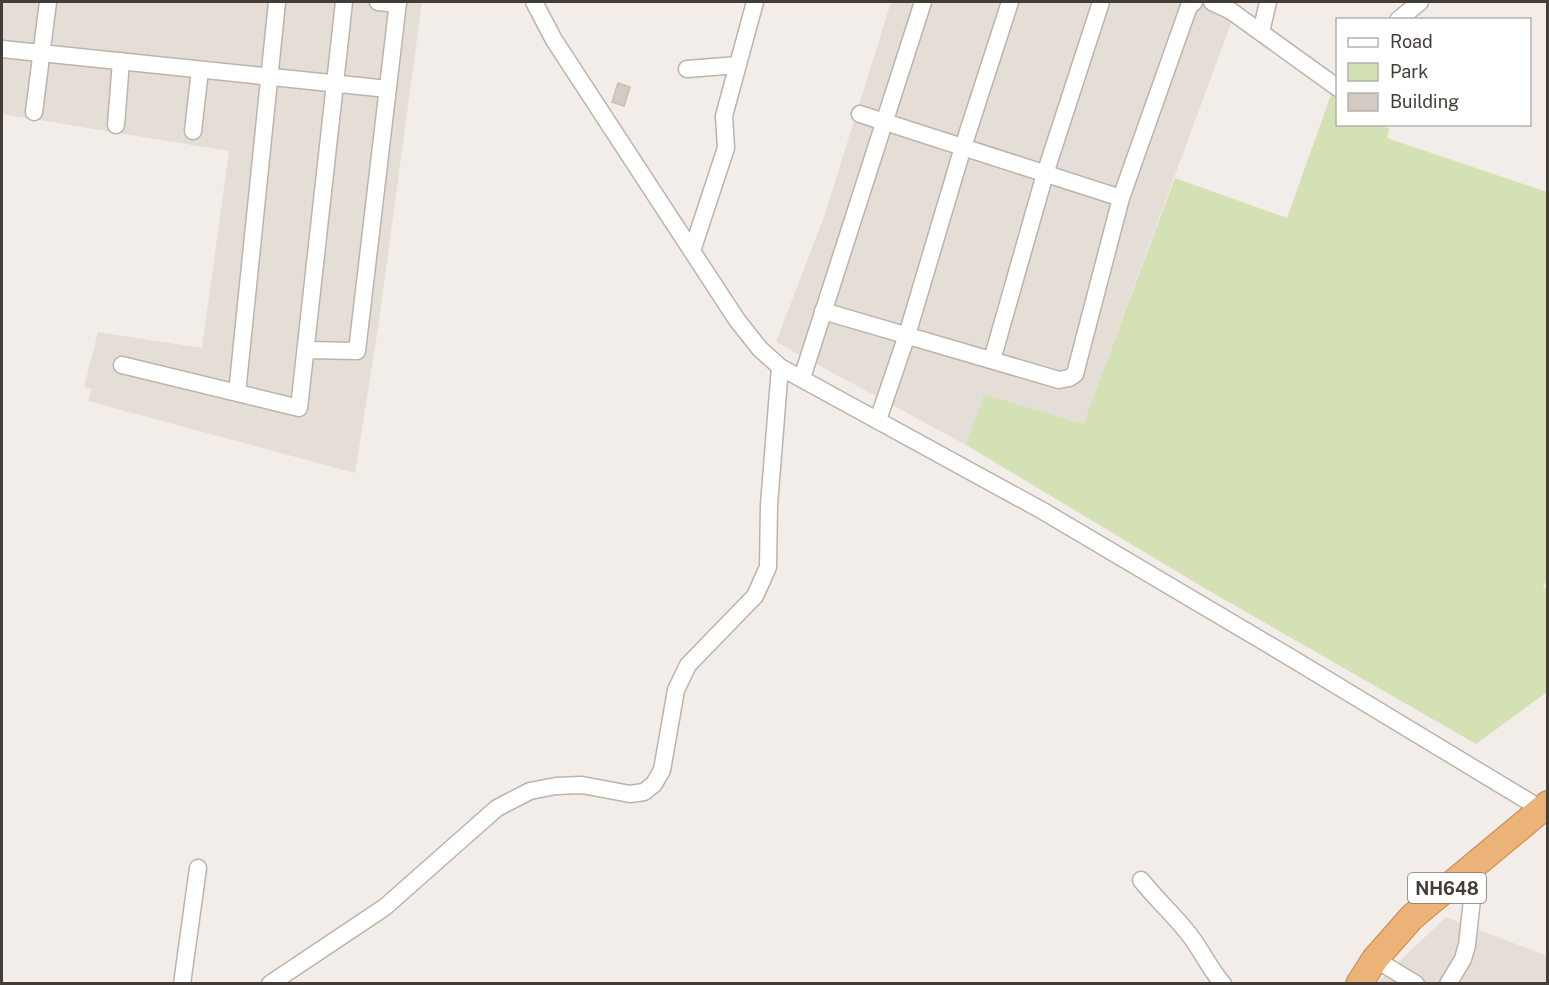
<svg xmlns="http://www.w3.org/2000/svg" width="1549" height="985" font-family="'Public Sans',sans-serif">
  <rect width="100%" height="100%" fill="#f2ede8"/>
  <path fill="#e5ded6" d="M2,2H422L378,328L355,473L88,401L92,389L84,387L98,332L202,348L229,151L2,114Z
    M891,2H1210L1233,18L1083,424L984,394L966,445L776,342L825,214Z
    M1446,917L1547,956V983L1376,984Z"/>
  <path fill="#d4e1b5" d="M1332,92L1337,96L1338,124L1382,125L1389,129L1387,138L1547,192L1548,575L1543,588L1548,589L1547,692L1476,744L1201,586L966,445L984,394L1083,424L1175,178L1287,218Z"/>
  <path fill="#d5cac1" stroke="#ccbeb3" stroke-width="1.5" d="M618,83L630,87L624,106L612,102Z"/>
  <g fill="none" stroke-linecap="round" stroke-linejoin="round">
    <g stroke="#bcb3ab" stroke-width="19">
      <path id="minor" d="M378,2L398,4
        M534,2L554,40L737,320L760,349L780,367L1043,511L1293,659L1541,809
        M1212,2L1231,11L1338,88
        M1398,20L1420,2
        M1261,32L1268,2
        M2,49L388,89
        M687,69L738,65
        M34,112L48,2
        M860,114L1121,198
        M116,125L121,61
        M193,131L200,70
        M692,251L726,148L724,116L755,2
        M823,311L1059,380L1069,378L1075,374L1121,198L1189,6L1194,2
        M306,350L357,351L398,2
        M992,360L1045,174L1101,2
        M122,365L299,408L344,2
        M802,378L923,2
        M237,393L277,2
        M878,420L907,335L963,147L1010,2
        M1141,880C1156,899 1174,915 1188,933C1201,949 1209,968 1223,984
        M1375,959L1416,984
        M182,984L198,868
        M270,984L385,907L497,808L530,791L556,786L582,785L630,794L644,792L654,784L662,770L676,690L688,665L755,596L768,567L769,505L780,367
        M1448,984L1463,959L1467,945L1476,863"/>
    </g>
    <g stroke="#ca8749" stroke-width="28">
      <path id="highway" d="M1359,984L1375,959L1412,917L1548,804"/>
    </g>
    <use href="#minor" stroke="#fff" stroke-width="16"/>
    <use href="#highway" stroke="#ecb378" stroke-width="26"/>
  </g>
  <g text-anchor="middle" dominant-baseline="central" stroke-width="6" stroke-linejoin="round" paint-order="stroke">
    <rect fill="#fff" stroke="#7c7773" stroke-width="1.5" x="1408" y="873" width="78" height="30" rx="4.5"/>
    <g font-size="18" font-weight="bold" fill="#443d37">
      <text x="1447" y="888">NH648</text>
    </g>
  </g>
  <rect width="1549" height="985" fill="none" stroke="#443d37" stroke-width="6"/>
  <rect x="1336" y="18" width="195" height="108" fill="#ffffff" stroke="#b4b1af" stroke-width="1.5"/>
  <rect x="1348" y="38" width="30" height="9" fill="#ffffff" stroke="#b4b1af" stroke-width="1.5"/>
  <text x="1390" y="48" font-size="18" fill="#443d37">Road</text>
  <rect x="1348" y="63" width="30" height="18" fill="#d4e1b5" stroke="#b4b1af" stroke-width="1.5"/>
  <text x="1390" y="78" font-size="18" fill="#443d37">Park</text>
  <rect x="1348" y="93" width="30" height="18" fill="#d5cac1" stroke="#b4b1af" stroke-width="1.5"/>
  <text x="1390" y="108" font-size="18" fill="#443d37">Building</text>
</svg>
